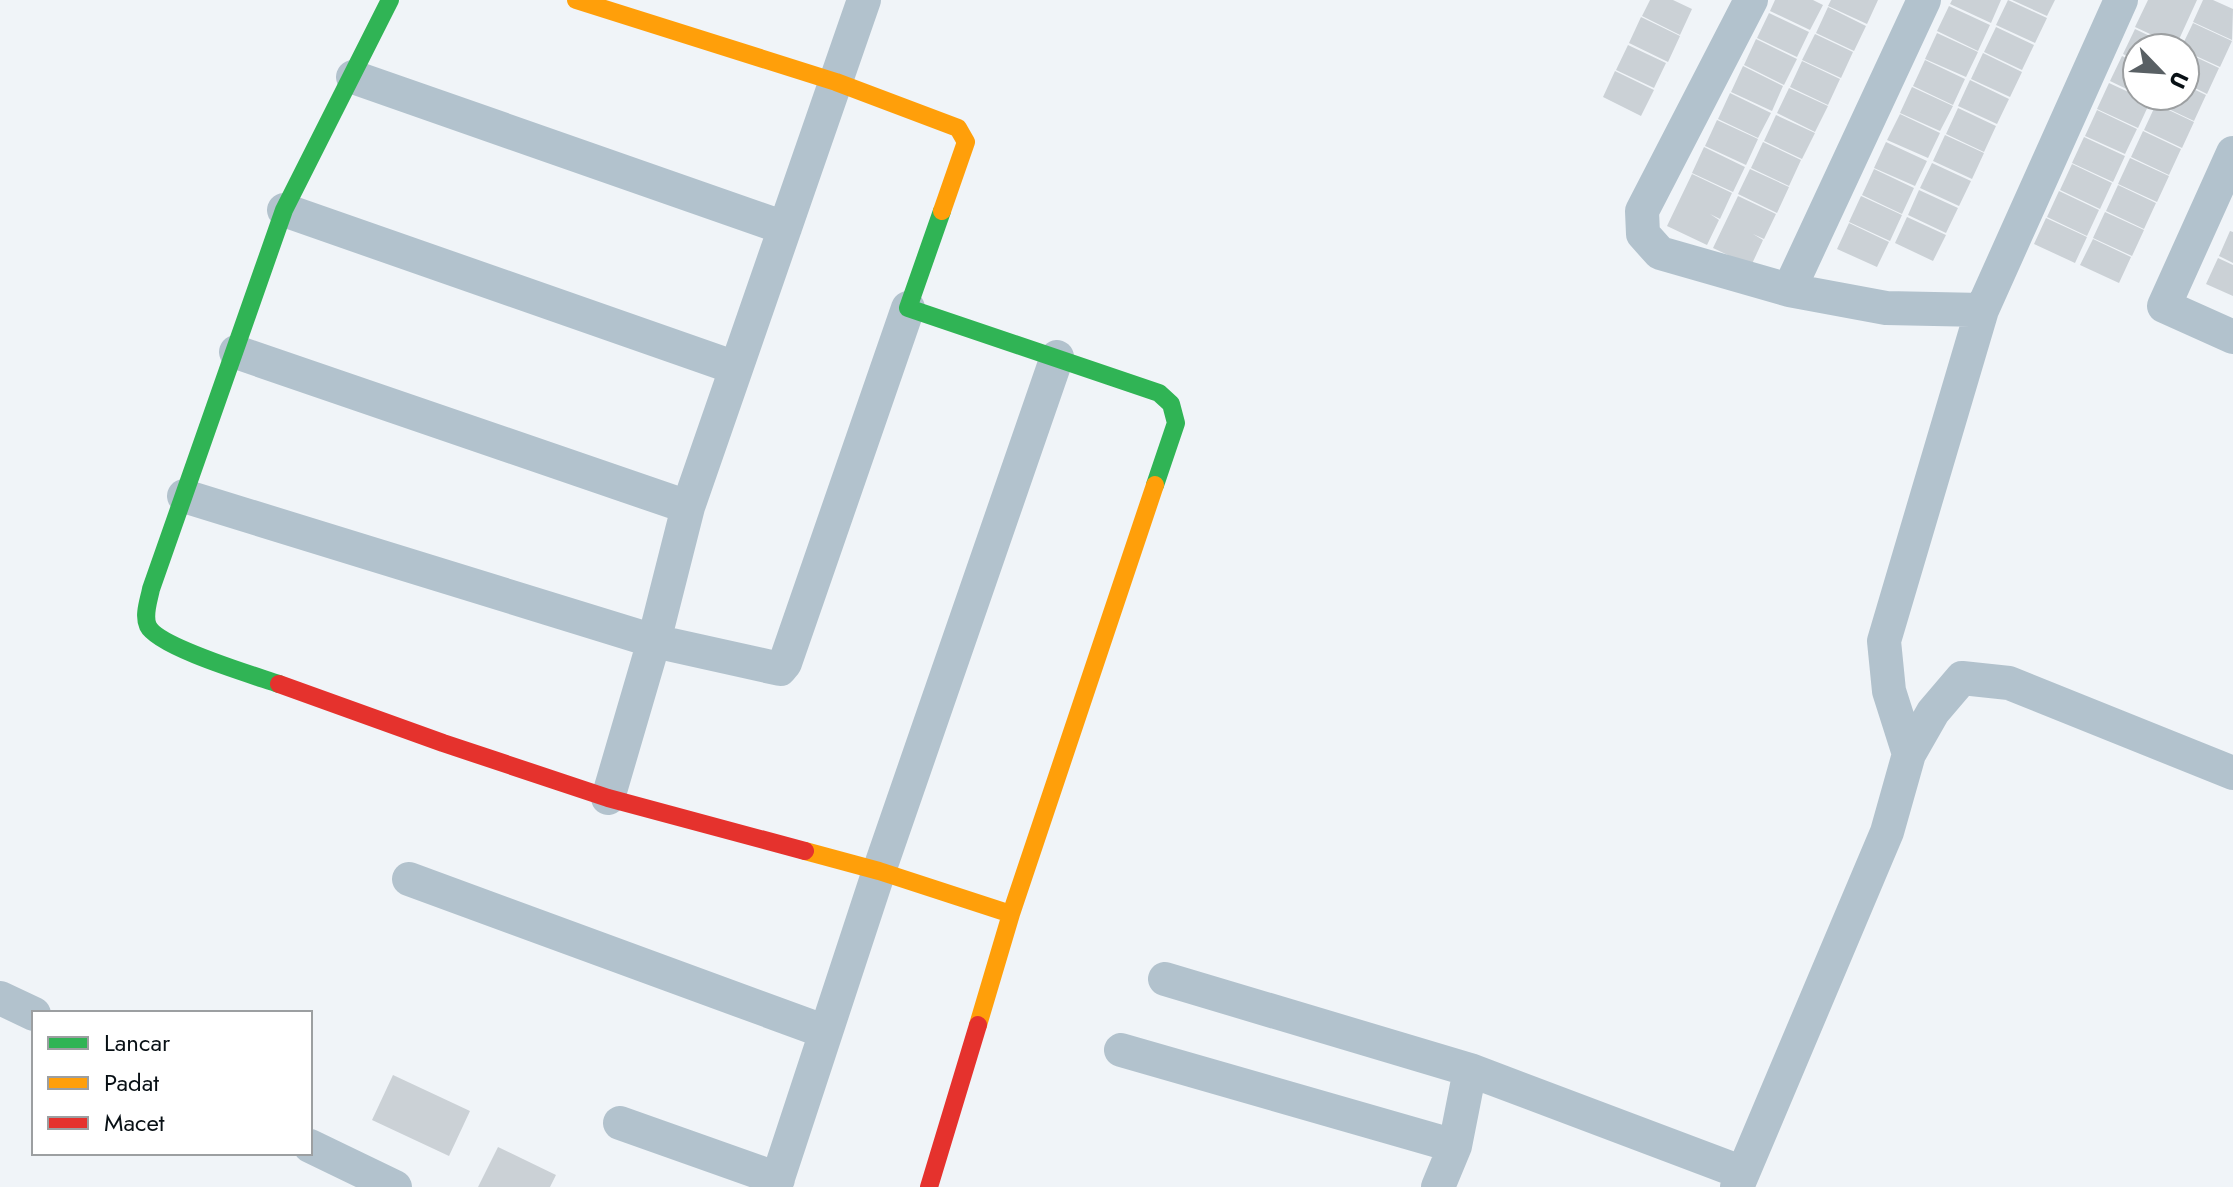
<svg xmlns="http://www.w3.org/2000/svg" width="2233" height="1187" font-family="Jost,sans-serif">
  <rect width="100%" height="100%" fill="#f0f4f8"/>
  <path fill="#cbd1d6" d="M1650,0H1673L1692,9L1680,35L1642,16Z
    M1775,0H1813L1823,5L1810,30L1770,11Z
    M1831,0H1878L1867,24L1828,6Z
    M1952,0H2001L1991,23L1950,4Z
    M2008,0L2047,18L2035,43L1996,25Z
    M2012,0H2055L2047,16Z
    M2148,0H2197L2176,46L2135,27Z
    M2203,0H2213L2233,9L2232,40L2193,22Z
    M1949,6L1990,25L1978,51L1937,31Z
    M1828,7L1866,26L1854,51L1816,33Z
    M1769,13L1809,32L1797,57L1757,38Z
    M1641,17L1680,36L1668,62L1629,43Z
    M2193,23L2232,41L2220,67L2185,51V48H2181Z
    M1996,27L2034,45L2022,70L1984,52Z
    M2135,29L2175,48H2137V61L2123,54Z
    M1937,33L1978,52L1966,77L1925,59Z
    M1815,34L1853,52L1841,78L1802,60Z
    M1756,39L1797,59L1784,85L1744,65Z
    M1628,45L1666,63L1654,88L1616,70Z
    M2185,52L2219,68L2207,94L2185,83Z
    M1983,53L2022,72L2010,97L1971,79Z
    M2122,56L2137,63V94L2110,81Z
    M1925,60L1965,79L1953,105L1913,86Z
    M1802,61L1840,79L1828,105L1790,87Z
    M1743,66L1783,86L1772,111L1731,92Z
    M1615,71L1654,90L1641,116L1603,97Z
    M1970,80L2009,99L1997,124L1958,106Z
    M2109,83L2150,102L2138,128L2097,109Z
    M2185,85L2206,95L2194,121L2156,103L2159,96H2185Z
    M1912,87L1953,106L1940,131L1900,113Z
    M1789,88L1828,106L1815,132L1777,113Z
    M1730,93L1771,113L1758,138L1718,119Z
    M2156,104L2194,122L2182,148L2144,130Z
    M1958,108L1996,126L1984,152L1946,134Z
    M2097,110L2137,129L2125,154L2085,136Z
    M1900,114L1940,133L1928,158L1887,140Z
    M1776,115L1815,133L1802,159L1764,141Z
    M1717,120L1758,139L1746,165L1705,146Z
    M2143,131L2181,149L2169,175L2131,157Z
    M1945,135L1984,153L1972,179L1933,161Z
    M2084,137L2125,156L2113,182L2072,163Z
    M1763,142L1801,160L1789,186L1751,168Z
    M1886,142L1927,161L1915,186L1874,168Z
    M1704,147L1745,167L1733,192L1692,173Z
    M2130,158L2169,176L2157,202L2118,184Z
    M1932,163L1971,181L1959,206L1920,188Z
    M2072,164L2112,183L2100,209L2060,190Z
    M1750,169L1789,187L1777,213L1738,194Z
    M1874,169L1914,188L1902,214L1862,195Z
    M1692,174L1732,193L1720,219L1710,214L1719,220L1707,245L1667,226Z
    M2118,185L2156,203L2144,229L2106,211Z
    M1919,190L1958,208L1946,233L1908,215Z
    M2059,191L2099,210L2087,236L2047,217Z
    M1738,196L1776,214L1764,239L1753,234L1763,240L1751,266L1713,248Z
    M1861,196L1902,215L1890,241L1849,222Z
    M2105,212L2144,230L2132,256L2093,238Z
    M1907,217L1946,235L1933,261L1895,243Z
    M2046,218L2087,237L2075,263L2034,244Z
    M1849,223L1889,242L1877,267L1837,249Z
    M2230,231L2233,232V263L2219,256Z
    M2093,239L2131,257L2119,283L2080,265Z
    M2218,258L2233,265V296L2206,284Z
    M393,1075L470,1111L449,1156L372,1120Z
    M498,1147L556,1175L550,1187H478Z"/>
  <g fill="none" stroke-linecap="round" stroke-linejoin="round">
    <path stroke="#b2c2cd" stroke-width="34" d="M1751,0L1642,211L1643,234L1660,253L1789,290L1886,308L1982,310
      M353,77L785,228
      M2233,153L2164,306L2233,337
      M284,210L736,368
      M1789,290L1924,0
      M236,352L688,507
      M184,496L654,641L780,669L785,663L908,308
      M1909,754L1889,691L1884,641L1982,310L2121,0
      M608,798L654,641L688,507L864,0
      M409,879L826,1032
      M1165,979L1470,1070L1743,1173
      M0,998L34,1014
      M1121,1050L1455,1146
      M620,1123L778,1179
      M310,1146L395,1187
      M775,1187L879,871L1057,357
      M1438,1187L1455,1146L1470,1070
      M1737,1187L1887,832L1909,754L1933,712L1962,678L2009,683L2233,773"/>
    <path stroke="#30b455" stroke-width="18" d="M942,211L908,308L1159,393L1171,404L1176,423L1155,485
      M279,684C253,675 158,647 148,626C143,615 149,600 151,589L284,210L390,0"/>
    <path stroke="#ff9f0a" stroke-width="18" d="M576,0L836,82L958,128L966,142L942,211
      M805,851L879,871L1011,914L978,1025
      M1011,914L1155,485"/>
    <path stroke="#e5322d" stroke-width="18" d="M279,684L443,743L608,798L805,851
      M929,1187L978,1025"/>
  </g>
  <rect x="32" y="1011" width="280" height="144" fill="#ffffff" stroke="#9c9fa1" stroke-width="2"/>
  <rect x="48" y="1037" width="40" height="12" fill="#30b455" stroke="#9c9fa1" stroke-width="2"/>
  <text x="104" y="1051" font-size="24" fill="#081015">Lancar</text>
  <rect x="48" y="1077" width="40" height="12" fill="#ff9f0a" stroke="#9c9fa1" stroke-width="2"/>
  <text x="104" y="1091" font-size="24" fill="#081015">Padat</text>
  <rect x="48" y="1117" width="40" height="12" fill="#e5322d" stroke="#9c9fa1" stroke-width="2"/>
  <text x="104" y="1131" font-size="24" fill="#081015">Macet</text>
  <g transform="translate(2161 72) rotate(115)"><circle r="38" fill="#ffffff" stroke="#9c9fa1" stroke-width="2"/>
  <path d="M0-6L14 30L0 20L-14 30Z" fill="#596064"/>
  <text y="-12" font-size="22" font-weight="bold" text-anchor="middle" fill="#081015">U</text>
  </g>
</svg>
